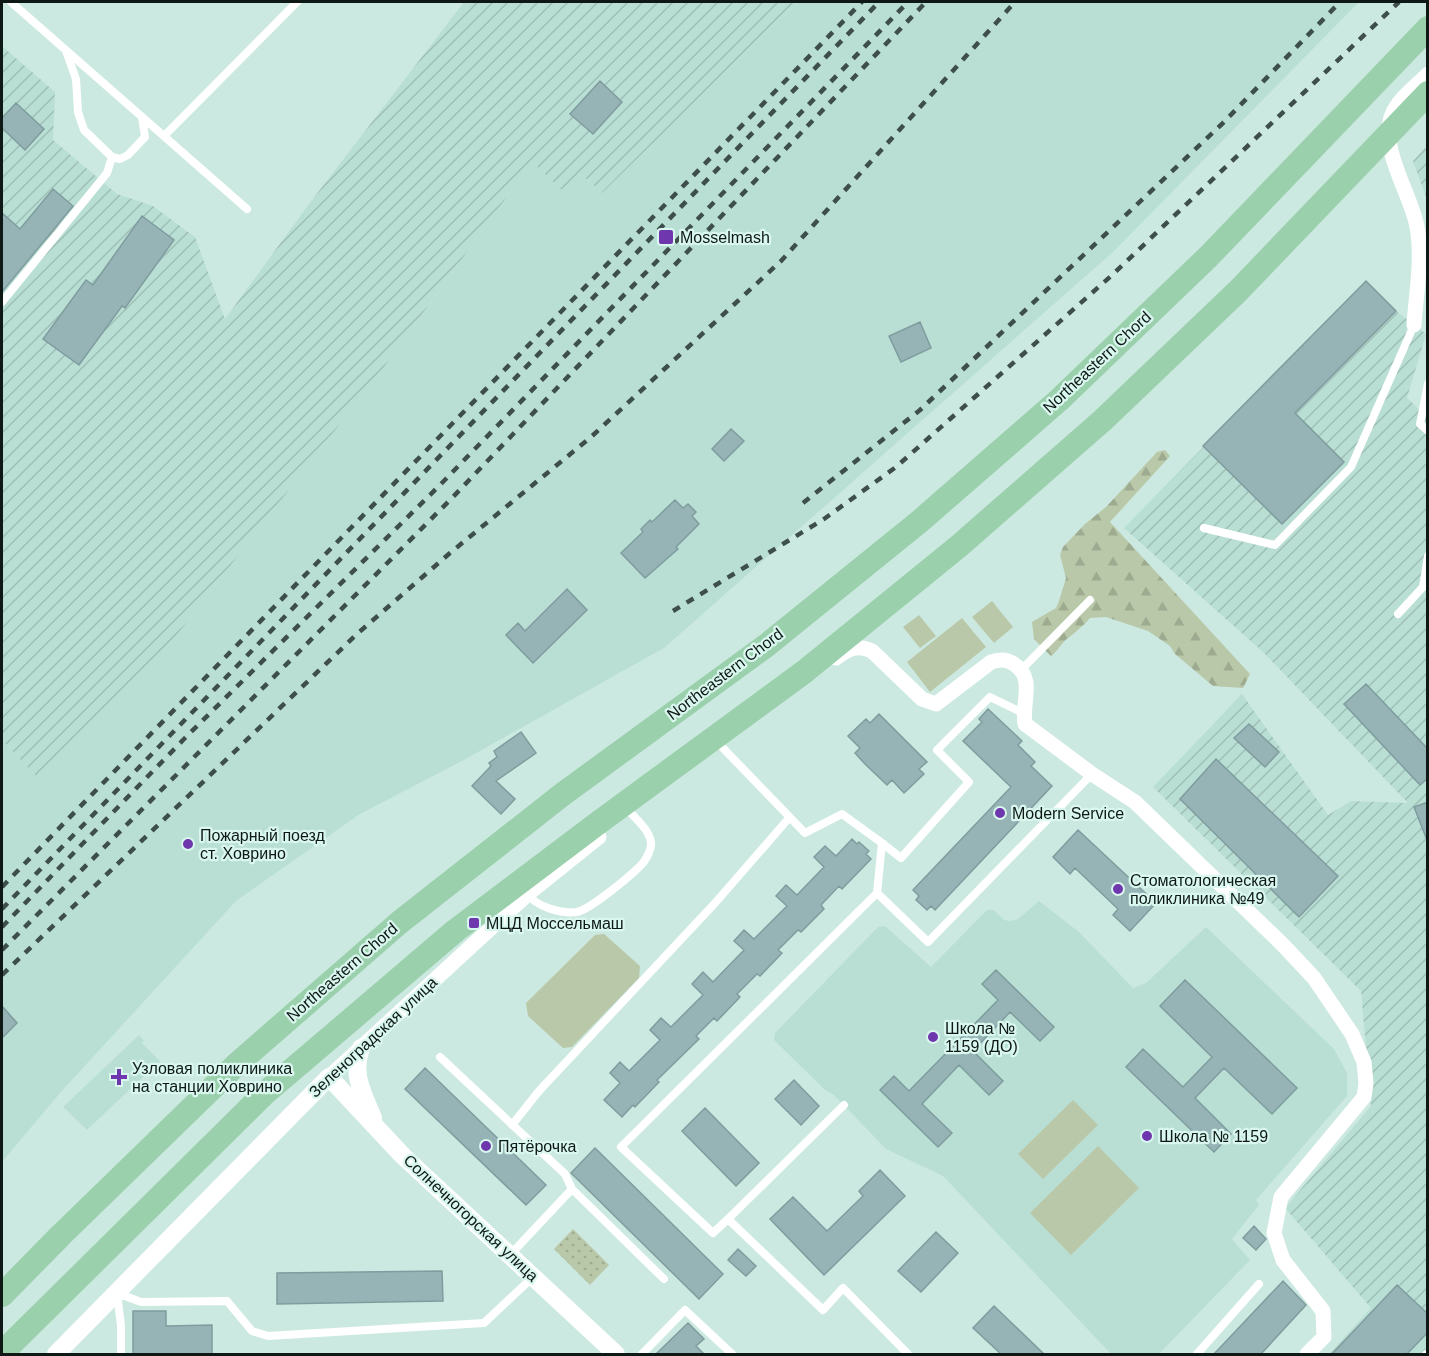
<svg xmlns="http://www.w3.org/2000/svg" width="1429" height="1356" font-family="Arial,sans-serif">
  <defs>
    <pattern id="industrial-furrows" width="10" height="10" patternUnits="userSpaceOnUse" patternTransform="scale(1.5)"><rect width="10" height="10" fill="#b9dfd5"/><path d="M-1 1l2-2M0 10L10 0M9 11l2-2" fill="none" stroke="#9ebfb6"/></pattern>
    <pattern id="forest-firs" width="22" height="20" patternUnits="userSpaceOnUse" patternTransform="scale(1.5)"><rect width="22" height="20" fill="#b9c8a8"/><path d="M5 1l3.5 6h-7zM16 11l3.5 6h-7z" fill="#9eab90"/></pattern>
    <pattern id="park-dots" width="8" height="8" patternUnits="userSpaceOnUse" patternTransform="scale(1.5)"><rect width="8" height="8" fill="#b9c8a8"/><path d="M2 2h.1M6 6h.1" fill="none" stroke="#9eab90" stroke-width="1.8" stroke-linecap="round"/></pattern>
  </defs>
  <rect width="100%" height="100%" fill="#cce9e1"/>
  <path fill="#b9dfd5" d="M798,2H1359L1113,252L664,648L462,761L360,814L236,901L60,1093L2,1162V740L41,780L139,684L384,367L532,162L562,189L580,173L602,193Z
    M1039,901L1079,932L1133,988L1146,983L1206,927L1334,1049L1347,1073V1096L1256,1200L1259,1205L1232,1239L1250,1260L1159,1354H1111L943,1176L886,1149L834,1095L825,1090L774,1040L775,1033L878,927L885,926L931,967L987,910H994L1004,920L1011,921L1018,919Z
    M139,1035L144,1041L142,1043L160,1061L87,1130L63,1107Z"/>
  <path fill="url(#industrial-furrows)" d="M464,2H798L602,193L580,173L562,190L532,162L384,367L139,684L41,781L2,740V46L55,92L53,140L117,194L153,206L195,237L225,319L309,204Z
    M1427,145V200L1413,161Z
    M1366,281L1396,311L1426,334L1407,398L1428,417L1427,1354H1329L1371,1308L1285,1208L1371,1106L1361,991L1153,787L1242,694L1328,815L1351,801L1408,803L1263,652L1124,528Z"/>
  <path fill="#b9c8a8" d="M992,601L1013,627L994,643L972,617Z
    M919,615L936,636L920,648L903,627Z
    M962,618L986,647L930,692L907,662Z
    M604,934L640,966L639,978L572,1047L563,1048L528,1016L526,1003L595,935Z
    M1073,1100L1098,1125L1043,1179L1018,1154Z
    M1098,1146L1139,1188L1071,1255L1030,1213Z"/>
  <path fill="url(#forest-firs)" d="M1165,450L1170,456L1110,522L1250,674L1243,688L1213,686L1175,654L1170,646L1148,631L1106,617L1090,618C1083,626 1076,632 1068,638C1061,643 1058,651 1051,656L1034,639L1032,622L1056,608L1059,601L1066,578L1060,555L1063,547L1085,524L1106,507L1157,452Z"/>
  <path fill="url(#park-dots)" d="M573,1229L609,1265L590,1285L554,1249Z"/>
  <path fill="#96b4b6" stroke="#7f9c9e" stroke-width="1.5" d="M600,81L622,102L593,134L570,114Z
    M16,103L44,129L25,150L2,128V118Z
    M53,189L73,206L2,292V213L20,229Z
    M142,216L174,240L125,308L122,306L79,365L43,339L86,280L93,285Z
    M1366,281L1396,311L1295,413L1344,462L1282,524L1203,446Z
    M920,322L931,348L901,362L889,336Z
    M731,429L744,441L724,461L712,449Z
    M675,500L683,508L688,504L696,512L692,516L699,524L676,547L678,549L645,578L621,553L643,532L641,529L650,520L652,522Z
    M567,589L587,610L533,663L506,635L518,623L525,631Z
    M1366,684L1428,749V778L1420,785L1344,704Z
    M988,709L1022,741L1018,745L1035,762L1031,766L1052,786L935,910L931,906L927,910L916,900L919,896L913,890L1011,787L963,741L982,722L979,719Z
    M879,714L927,762L919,769L924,774L904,793L892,780L887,785L865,764L855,753L860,748L848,736L866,719L870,723Z
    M1249,724L1279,752L1265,767L1234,738Z
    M521,732L536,753L496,781L515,799L501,814L472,786L491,766L489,763L497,757L494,751Z
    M1216,759L1338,876L1299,917L1180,799Z
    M1428,802V840H1427L1414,807Z
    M1078,830L1156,903L1130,931L1113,915L1118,909L1075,868L1070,874L1053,857Z
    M852,839L857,844L859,842L869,851L866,854L871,859L842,889L839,886L821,905L824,909L801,932L798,930L778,950L782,953L760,976L757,974L737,994L740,997L717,1021L714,1018L696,1036L699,1039L657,1080L659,1082L635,1107L633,1105L622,1117L604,1100L620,1083L610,1073L620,1062L629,1071L660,1040L650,1030L661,1018L671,1027L703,995L692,984L703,972L713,982L744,950L734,941L744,930L754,939L787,906L776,896L786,885L797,895L824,867L814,857L825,846L836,856Z
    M996,970L1054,1027L1040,1041L1010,1012L973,1051L1003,1081L989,1095L959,1065L922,1104L952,1133L938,1147L880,1090L894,1076L909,1091L998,1000L982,984Z
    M1185,980L1297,1088L1272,1114L1224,1068L1195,1098L1231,1134L1214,1152L1126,1067L1143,1049L1183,1087L1212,1057L1160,1006Z
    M2,1006L17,1023L2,1038Z
    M425,1068L546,1185L526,1205L405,1089Z
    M794,1080L819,1106L801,1125L775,1099Z
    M705,1108L759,1163L736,1186L682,1131Z
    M595,1148L723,1274L699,1299L571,1173Z
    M880,1170L905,1196L824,1275L770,1219L793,1197L827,1231L863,1196L859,1191Z
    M1254,1226L1266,1239L1256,1250L1243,1238Z
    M936,1232L958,1253L921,1292L898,1271Z
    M738,1249L756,1266L746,1276L728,1260Z
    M442,1271L443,1301L277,1304V1273Z
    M1283,1281L1306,1305L1261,1354H1214Z
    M1397,1285L1428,1314V1332L1407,1354H1332Z
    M994,1306L1044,1354H1001L973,1328Z
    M133,1311H166V1326L212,1325V1354H133Z
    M688,1323L704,1339L696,1346L704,1354H656Z"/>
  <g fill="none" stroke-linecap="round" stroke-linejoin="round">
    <path stroke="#fff" stroke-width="8" d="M11,2L247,209
      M66,51L76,79L78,112L84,130L112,157L120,159L128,155L145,137L142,117
      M164,136L297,2
      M2,302L107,173L112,157
      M1428,384L1420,424L1428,431
      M1204,528L1275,545L1351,467L1414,325
      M1398,614L1423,587L1428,556
      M1021,670L1090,600
      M720,745L805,833L842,814L882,843L877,893L621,1147L713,1233L728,1219L823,1310L843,1288L908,1354
      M882,843L901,858L969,782L937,750L990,697L1023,713
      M877,893L928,942L1092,774
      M528,894C536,907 562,914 577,912C591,909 633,874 643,863C647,858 652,848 651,842C649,830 637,820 630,812
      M440,1057L565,1174L572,1189L664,1279
      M512,1125L539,1091L716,902L789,818
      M728,1219L844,1105
      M510,1255L572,1189
      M121,1354V1326L117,1293L141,1302L227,1301L252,1331L268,1336L484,1323L533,1277
      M642,1354L685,1310L732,1354
      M1197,1354L1259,1284
      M1426,1354L1428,1353"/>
    <path stroke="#fff" stroke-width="15" d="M1414,325C1416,293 1423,259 1417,227C1411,191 1371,139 1398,104C1406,93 1418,84 1428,74
      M836,658C848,649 857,644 872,651L922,699L936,704L991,662C999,659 1007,659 1014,664C1036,678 1021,704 1025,724L1092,774L1135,802L1283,945L1314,978L1352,1034L1364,1062L1366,1083L1364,1097L1281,1197L1274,1233L1283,1260L1323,1311L1324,1337L1307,1354
      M329,1077L528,894L599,837"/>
    <path stroke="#fff" stroke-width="18" d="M361,1048C351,1074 363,1093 373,1118
      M56,1354L329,1077L403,1156L616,1354"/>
    <path stroke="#9bd0ac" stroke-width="24" d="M2,1295L61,1235L237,1064L400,922L563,794L767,645L919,522L1059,400L1209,256L1428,28
      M2,1353L265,1093L455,931L598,823L804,672L959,546L1103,420L1238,291L1428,93"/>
    <path stroke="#3e4e4a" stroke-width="4.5" stroke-dasharray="8 8" stroke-linecap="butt" d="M803,503L920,410L1222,124L1340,2
      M673,611L824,519L896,467L1111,276L1399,2
      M2,887L862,2
      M2,909L879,2
      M2,927L184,739L440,485L908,2
      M2,950L452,498L926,2
      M2,975L357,634L450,553L591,437L781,261L1015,2"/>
  </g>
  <g fill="#6e37ad" stroke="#d9f7ee" stroke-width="2">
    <rect x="658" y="229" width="16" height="16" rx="3"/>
    <circle cx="1000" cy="813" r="6"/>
    <circle cx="188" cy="844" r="6"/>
    <circle cx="1118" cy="889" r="6"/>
    <rect x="468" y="917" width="12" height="12" rx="3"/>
    <circle cx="933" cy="1037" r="6"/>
    <path d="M116 1068h6v6h6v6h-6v6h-6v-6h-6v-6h6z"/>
    <circle cx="1147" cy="1136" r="6"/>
    <circle cx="486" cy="1146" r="6"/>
  </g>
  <g text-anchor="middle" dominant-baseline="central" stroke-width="4.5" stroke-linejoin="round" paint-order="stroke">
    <g font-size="16" fill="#0e1916" stroke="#d9f7ee" text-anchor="start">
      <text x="680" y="237">Mosselmash</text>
      <text x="1012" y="813">Modern Service</text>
      <text x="200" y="835">Пожарный поезд<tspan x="200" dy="18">ст. Ховрино</tspan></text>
      <text x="1130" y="880">Стоматологическая<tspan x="1130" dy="18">поликлиника №49</tspan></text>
      <text x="486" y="923">МЦД Моссельмаш</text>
      <text x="945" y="1028">Школа №<tspan x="945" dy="18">1159 (ДО)</tspan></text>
      <text x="132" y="1068">Узловая поликлиника<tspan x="132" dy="18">на станции Ховрино</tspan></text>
      <text x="1159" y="1136">Школа № 1159</text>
      <text x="498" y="1146">Пятёрочка</text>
    </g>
    <g font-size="16" fill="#0e1916" stroke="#d9f7ee">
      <text transform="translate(1097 362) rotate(-43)">Northeastern Chord</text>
      <text transform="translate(725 674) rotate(-37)">Northeastern Chord</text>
      <text transform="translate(342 972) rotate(-41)">Northeastern Chord</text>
      <text transform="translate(373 1037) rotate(-43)">Зеленоградская улица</text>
      <text transform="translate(471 1218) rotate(43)">Солнечногорская улица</text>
    </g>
  </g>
  <rect width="1429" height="1356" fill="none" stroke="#0e1916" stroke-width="6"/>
</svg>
